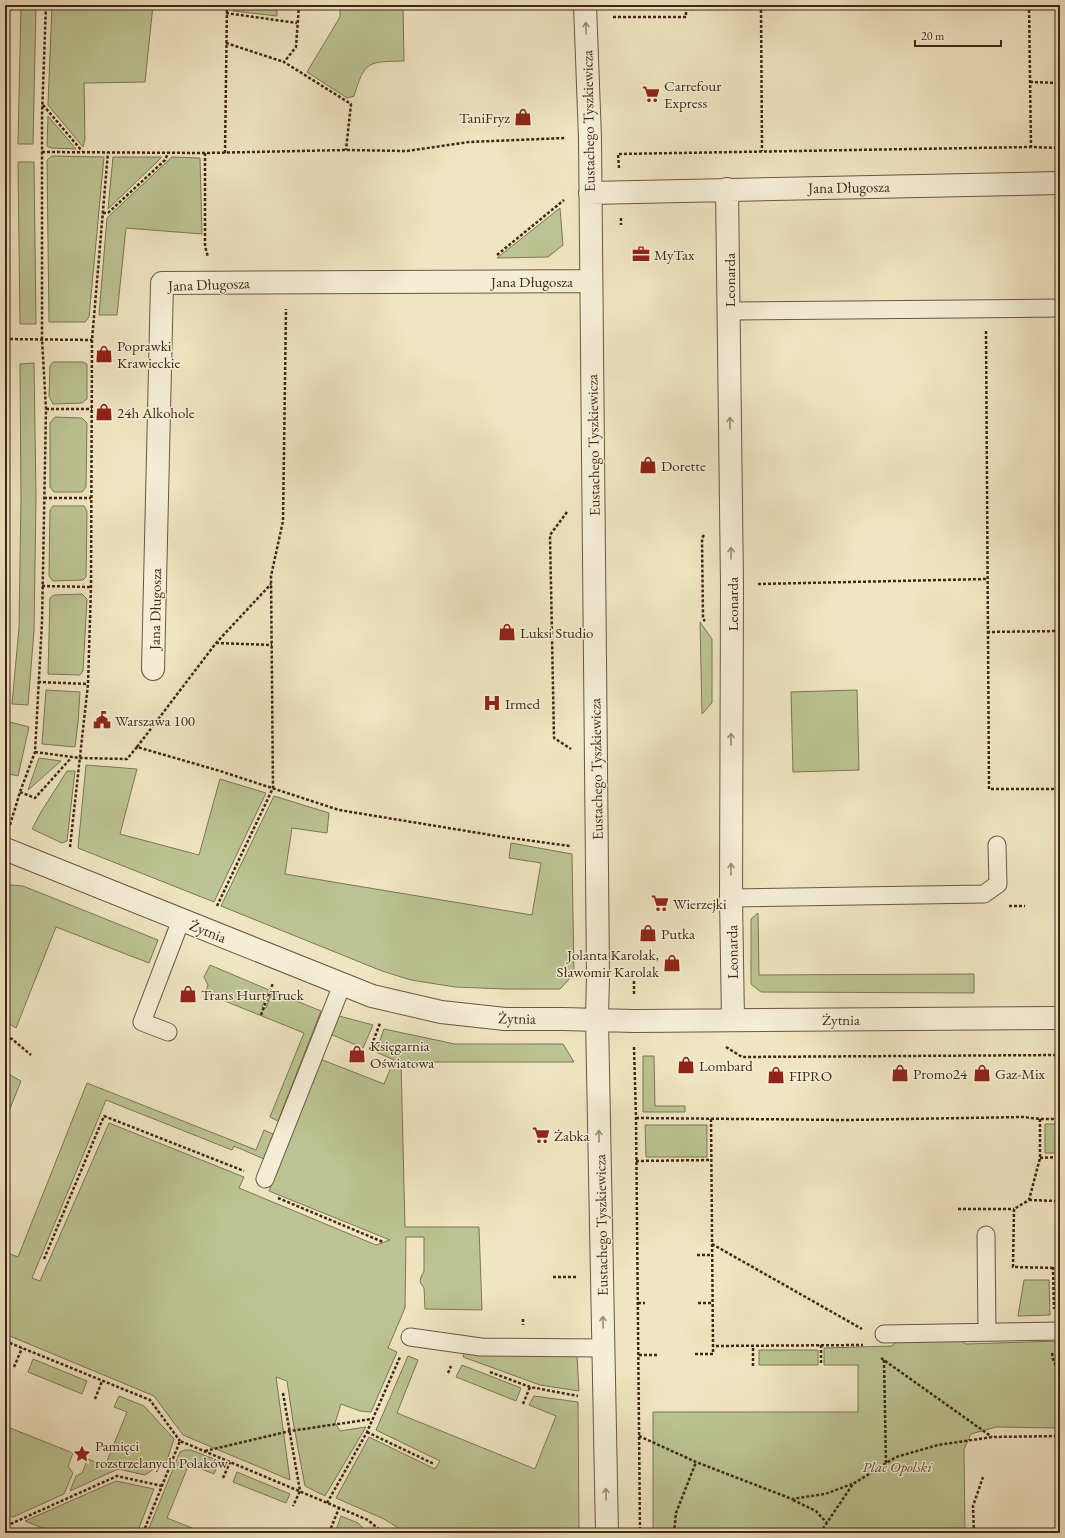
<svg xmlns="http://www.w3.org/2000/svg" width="1065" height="1538" font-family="'EB Garamond',serif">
  <rect width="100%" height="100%" fill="#f0e5c2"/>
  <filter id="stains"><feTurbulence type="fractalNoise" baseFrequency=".005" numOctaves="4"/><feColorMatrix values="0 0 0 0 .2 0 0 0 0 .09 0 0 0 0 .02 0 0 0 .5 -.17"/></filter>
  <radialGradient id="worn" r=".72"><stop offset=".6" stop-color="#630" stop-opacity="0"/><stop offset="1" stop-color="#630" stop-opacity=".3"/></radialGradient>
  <path fill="#bbc492" stroke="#7e7654" d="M21,5H36L33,144H18Z
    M52,5H153L145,82L84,83L85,139L83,147L48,105Z
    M234,5H277V16L233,11Z
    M340,5H403L404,61C368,62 365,60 354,96L347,98L307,72L340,17Z
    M48,116L76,149L51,148L47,146Z
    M52,156L104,157L89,317L85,322H49L47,160Z
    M113,157H162L108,209Z
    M172,157L200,158L202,234L126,228L117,315H99L107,218Z
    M18,162H34L36,324H20Z
    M560,208L563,245L548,257L497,258Z
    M53,362H83L87,364V399L82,403L53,404L49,396L50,366Z
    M34,363L36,499L34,631L28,705L12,704L19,628L21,498L20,364Z
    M55,417L82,418L87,423L86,487L82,492H54L50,487V423Z
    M53,506H84L87,511L86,577L83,580L53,581L49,576L50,510Z
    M82,594L87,599L83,671L80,675L48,674L50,598L54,595Z
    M700,622L712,639V703L702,714Z
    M46,690L80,692L78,722L75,747L42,744Z
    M857,690L859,770L793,772L791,692Z
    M10,722L29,727L18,776L5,773V744Z
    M39,758L61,761L28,790Z
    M86,765L137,769L120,834L199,855L220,779L266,793L214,902L78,848Z
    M67,771H75L67,841L62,843L32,829L41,812Z
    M274,796L329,813L327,833L292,828L285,874L532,915L541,863L509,858L511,843L572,854L574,974L560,989H506L455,987L411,980L382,971L221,906Z
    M11,885L23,886L158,940L149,963L56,927L16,1028L5,1021V888Z
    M758,913L759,975L974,974V993L761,992L751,984V919Z
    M210,965L269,990L262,1007L266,1008L272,991L321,1011L278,1121L270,1117L304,1033L205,993L208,985L204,977Z
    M339,1016L373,1025L363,1048L330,1034Z
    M384,1029L455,1044H563L574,1062H401L405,1227H479L482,1310L425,1309L424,1288L420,1282L421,1277L424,1271V1237H406L405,1308L388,1348L397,1352L371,1412L360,1411L341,1404L335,1423L340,1431L366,1427L325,1496L305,1486L293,1421L287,1381L276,1377L290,1480L183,1435L154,1396L5,1334V1252L18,1257L87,1083L256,1150L264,1130L273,1134L264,1159L234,1146L232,1150L106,1100L32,1278L40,1281L109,1123L244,1177L239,1188L376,1245L390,1240L269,1191L320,1059L384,1084L394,1060L376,1052Z
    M643,1056H654L655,1106H685V1112H643Z
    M5,1072L21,1081L5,1121Z
    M1045,1124H1060V1153H1045Z
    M645,1125H707V1157H646Z
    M1024,1280H1049L1050,1315L1018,1316Z
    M897,1340H960L966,1344L1060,1341V1428L996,1427L971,1434L964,1449L965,1533H653V1412H858V1365H824V1348L892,1346Z
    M759,1350H818V1365H759Z
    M464,1353L577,1356L579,1391L540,1385L463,1357Z
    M408,1356L418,1360L397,1413L535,1469L556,1416L529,1405L534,1396L578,1402L579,1533H410L400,1529L384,1519L336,1498L369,1437L435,1469L440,1461L376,1430Z
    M33,1359L87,1381L82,1394L28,1372Z
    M462,1365L521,1388L516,1401L456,1377Z
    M119,1396L144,1406L174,1439L167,1460L145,1475L118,1469L70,1491L76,1476L82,1473L88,1459L105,1466L127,1412L114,1407Z
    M5,1426L73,1453L68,1466L73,1473L64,1494L13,1517L5,1514Z
    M185,1450H191L219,1461L214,1474L189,1464L167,1518L205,1533H147L180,1452Z
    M237,1472L290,1494L286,1503L233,1482Z
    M116,1481L154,1489L137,1533H55L25,1521Z
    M341,1516L358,1523L367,1532L366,1533H335Z"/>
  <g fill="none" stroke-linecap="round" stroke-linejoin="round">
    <g stroke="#6c5641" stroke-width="19">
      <path id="service" d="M729,311L1060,308
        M731,898L984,894L998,884L997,845
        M168,1032L142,1022L181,920
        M265,1179L342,985
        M986,1235L987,1332
        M884,1334L1060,1331
        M410,1337L481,1347L603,1348"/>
    </g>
    <g stroke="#6c5641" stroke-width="24">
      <path id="minor" d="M585,5L590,138L598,975L597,1019L607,1533
        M727,189L732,585L731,898L733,1020
        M590,193L1060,183
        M153,669L162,283L591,281
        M5,849L372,996L441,1012L505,1019H563L634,1021L1060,1018"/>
    </g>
    <path stroke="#402716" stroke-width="2.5" stroke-dasharray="3 2" stroke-linecap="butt" d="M299,5L296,47L284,62L351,104L346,150
      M761,5L762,151
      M1029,5L1031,147
      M686,9L761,8
      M226,13L297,23
      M613,17H686V5
      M226,43L284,62
      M1030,82L1060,83
      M43,105L82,151
      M42,152L205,153L346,150L407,151L469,142L565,138
      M205,153V246L208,257
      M225,153L227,5
      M619,168L618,154L1031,147L1060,148
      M103,213H108L165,160L168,153
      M621,218V225
      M497,255L564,200
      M986,331L989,789H1060
      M5,339L92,340
      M46,409H92
      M44,498H91
      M567,512L550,535L554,738L571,749
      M704,535L702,538L703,619L705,621
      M758,584L987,579
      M42,586L91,587
      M987,632L1060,631
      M216,643L272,645
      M38,682L88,684
      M137,747L216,643L271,584
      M35,752L80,758L127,759L137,747L220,771L339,810L503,837L570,846
      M20,792L35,798L72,757
      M10,825L20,792L35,752L42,622L46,409L42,339V115L46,5
      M70,847L88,684L91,587L92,340L108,152
      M217,906L273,788L271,576L283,521L286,309
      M1009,906H1025
      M634,981V995
      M261,1015L273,983
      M5,1037L12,1039L31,1055
      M634,1047L636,1118L640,1533
      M726,1047L742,1057L1060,1055
      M370,1050L380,1023
      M636,1118L847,1120L1023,1117L1040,1119H1060
      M711,1119L713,1346L863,1345
      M1040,1119V1158L1029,1200L1014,1209L1013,1267L1058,1268
      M1040,1158L1060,1157
      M636,1161L711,1160
      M278,1198L383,1242
      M1029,1200L1057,1201
      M958,1209H1014
      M712,1244L862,1329
      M697,1255H712
      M44,1259L104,1116L244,1171
      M1053,1267L1054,1309
      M553,1277H576
      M638,1303H645
      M698,1303H713
      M523,1319V1325
      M5,1341L150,1400L180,1441
      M821,1345V1365
      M1052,1353L1053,1359L1060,1375
      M695,1354H713V1346
      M639,1355H658
      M881,1358L992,1437
      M884,1360L886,1463
      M753,1366V1346
      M14,1367L22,1348
      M490,1372L530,1387L578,1396
      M448,1373L451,1366
      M283,1393L300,1491L293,1506
      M95,1399L102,1381
      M523,1404L530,1387
      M367,1432L434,1464
      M639,1436L696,1462L792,1499L825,1494L852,1484
      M205,1451L290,1431L372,1419
      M223,1478L230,1462
      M793,1500L816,1511L827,1523
      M327,1503L367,1432L400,1357
      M6,1526L117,1476L162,1486
      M143,1533L180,1441L368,1520L382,1532
      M329,1533L339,1508
      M380,1533L382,1532L385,1533
      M674,1533L676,1513L696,1462
      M820,1533L853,1484L896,1457L938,1445L992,1437L1060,1436
      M974,1533L973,1506L983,1477"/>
    <use href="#service" stroke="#f5eed7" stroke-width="17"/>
    <use href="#minor" stroke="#f5eed7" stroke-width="22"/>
  </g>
  <defs><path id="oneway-shaft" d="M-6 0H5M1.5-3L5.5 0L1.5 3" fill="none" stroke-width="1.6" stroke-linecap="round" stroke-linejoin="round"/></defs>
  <g stroke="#9a8a76">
    <use href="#oneway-shaft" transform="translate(586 28) rotate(-92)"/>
    <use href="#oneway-shaft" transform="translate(730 423) rotate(-90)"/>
    <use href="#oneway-shaft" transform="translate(731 553) rotate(-90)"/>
    <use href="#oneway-shaft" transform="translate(731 739) rotate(-90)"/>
    <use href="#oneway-shaft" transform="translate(731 869) rotate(-90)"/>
    <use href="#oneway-shaft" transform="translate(599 1136) rotate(-91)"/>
    <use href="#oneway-shaft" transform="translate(603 1322) rotate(-91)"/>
    <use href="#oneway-shaft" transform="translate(606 1494) rotate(-91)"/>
  </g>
  <defs>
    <g id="supermarket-bare" transform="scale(1.38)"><path d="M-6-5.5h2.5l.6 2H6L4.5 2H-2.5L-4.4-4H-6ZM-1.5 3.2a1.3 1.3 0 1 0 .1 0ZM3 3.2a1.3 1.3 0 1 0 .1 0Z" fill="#8f2418" stroke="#f5eed7" stroke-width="2.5" paint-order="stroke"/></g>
    <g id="shop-bare" transform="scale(1.38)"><path d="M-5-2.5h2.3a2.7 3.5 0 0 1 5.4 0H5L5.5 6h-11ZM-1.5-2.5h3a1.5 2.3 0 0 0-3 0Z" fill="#8f2418" stroke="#f5eed7" stroke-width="2.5" paint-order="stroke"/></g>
    <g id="office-bare" transform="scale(1.38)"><path d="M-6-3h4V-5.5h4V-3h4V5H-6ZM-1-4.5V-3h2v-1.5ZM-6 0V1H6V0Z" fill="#8f2418" stroke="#f5eed7" stroke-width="2.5" paint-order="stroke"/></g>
    <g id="hospital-bare" transform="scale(1.38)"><path d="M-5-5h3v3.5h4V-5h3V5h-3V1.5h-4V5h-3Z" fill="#8f2418" stroke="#f5eed7" stroke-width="2.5" paint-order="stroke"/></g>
    <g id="civic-bare" transform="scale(1.38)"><path d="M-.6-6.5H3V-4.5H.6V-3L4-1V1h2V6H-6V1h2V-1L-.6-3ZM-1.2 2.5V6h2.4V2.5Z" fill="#8f2418" stroke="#f5eed7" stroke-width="2.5" paint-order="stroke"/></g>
    <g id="sight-bare" transform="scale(1.38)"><path d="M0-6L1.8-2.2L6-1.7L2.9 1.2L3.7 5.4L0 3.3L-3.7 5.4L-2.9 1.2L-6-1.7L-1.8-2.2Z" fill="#8f2418" stroke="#f5eed7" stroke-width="2.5" paint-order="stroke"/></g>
  </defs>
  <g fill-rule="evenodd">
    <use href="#supermarket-bare" x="651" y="94"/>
    <use href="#shop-bare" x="523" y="117"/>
    <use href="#office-bare" x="641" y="254"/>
    <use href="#shop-bare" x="104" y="354"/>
    <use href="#shop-bare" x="104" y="412"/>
    <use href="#shop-bare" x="648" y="465"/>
    <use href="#shop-bare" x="507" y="632"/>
    <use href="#hospital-bare" x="492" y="703"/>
    <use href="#civic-bare" x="102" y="720"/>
    <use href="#supermarket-bare" x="660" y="903"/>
    <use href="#shop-bare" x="648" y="933"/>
    <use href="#shop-bare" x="672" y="963"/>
    <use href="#shop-bare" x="188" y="994"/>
    <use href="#shop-bare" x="357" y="1054"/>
    <use href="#shop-bare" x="686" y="1065"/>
    <use href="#shop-bare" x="900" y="1073"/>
    <use href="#shop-bare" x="982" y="1073"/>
    <use href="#shop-bare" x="776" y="1075"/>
    <use href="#supermarket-bare" x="541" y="1135"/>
    <use href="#sight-bare" x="82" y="1454"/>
  </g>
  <g text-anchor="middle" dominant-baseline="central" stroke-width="3" stroke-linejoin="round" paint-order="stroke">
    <g font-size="15" fill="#402716" stroke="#f5eed7" text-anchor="start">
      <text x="664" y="85">Carrefour<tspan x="664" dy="17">Express</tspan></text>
      <text x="510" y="117" text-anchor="end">TaniFryz</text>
      <text x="654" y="254">MyTax</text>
      <text x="117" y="345">Poprawki<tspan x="117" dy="17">Krawieckie</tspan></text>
      <text x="117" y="412">24h Alkohole</text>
      <text x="661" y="465">Dorette</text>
      <text x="520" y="632">Luksi Studio</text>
      <text x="505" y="703">Irmed</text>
      <text x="115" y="720">Warszawa 100</text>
      <text x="673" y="903">Wierzejki</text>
      <text x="661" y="933">Putka</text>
      <text x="659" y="954" text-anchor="end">Jolanta Karolak,<tspan x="659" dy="17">Sławomir Karolak</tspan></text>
      <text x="201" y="994">Trans Hurt Truck</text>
      <text x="370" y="1045">Księgarnia<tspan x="370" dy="17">Oświatowa</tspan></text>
      <text x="699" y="1065">Lombard</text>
      <text x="913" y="1073">Promo24</text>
      <text x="995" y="1073">Gaz-Mix</text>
      <text x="789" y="1075">FIPRO</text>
      <text x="554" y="1135">Żabka</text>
      <text x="95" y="1445">Pamięci<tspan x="95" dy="17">rozstrzelanych Polaków</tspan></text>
    </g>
    <g font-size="15" fill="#402716" stroke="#f5eed7">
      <text transform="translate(588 121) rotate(-91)">Eustachego Tyszkiewicza</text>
      <text transform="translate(849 187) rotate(-1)">Jana Długosza</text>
      <text transform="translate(729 280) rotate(-90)">Leonarda</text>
      <text x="532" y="281">Jana Długosza</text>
      <text transform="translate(209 284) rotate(-2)">Jana Długosza</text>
      <text transform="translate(593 445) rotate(-91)">Eustachego Tyszkiewicza</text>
      <text transform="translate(732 604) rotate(-90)">Leonarda</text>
      <text transform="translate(155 609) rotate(-89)">Jana Długosza</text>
      <text transform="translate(596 769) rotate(-91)">Eustachego Tyszkiewicza</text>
      <text transform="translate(208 931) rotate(22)">Żytnia</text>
      <text transform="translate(732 952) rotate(-91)">Leonarda</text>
      <text transform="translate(517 1018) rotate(1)">Żytnia</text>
      <text x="841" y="1019">Żytnia</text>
      <text transform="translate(601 1225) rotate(-91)">Eustachego Tyszkiewicza</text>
    </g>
    <g font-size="15" font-style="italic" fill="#5f4e35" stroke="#f5eed7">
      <text x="897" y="1466">Plac Opolski</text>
    </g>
  </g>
  <rect width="1065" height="1538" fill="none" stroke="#f0e5c2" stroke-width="20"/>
  <rect x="6" y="6" width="1053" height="1526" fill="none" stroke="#402716" stroke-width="2"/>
  <rect x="10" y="10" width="1045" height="1518" fill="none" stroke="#402716"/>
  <path d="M915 40v6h86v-6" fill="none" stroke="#402716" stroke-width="2"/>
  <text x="921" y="40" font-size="12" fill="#402716" stroke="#f5eed7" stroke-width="3" paint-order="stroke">20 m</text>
  <rect width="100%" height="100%" filter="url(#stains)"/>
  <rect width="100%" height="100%" fill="url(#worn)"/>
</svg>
